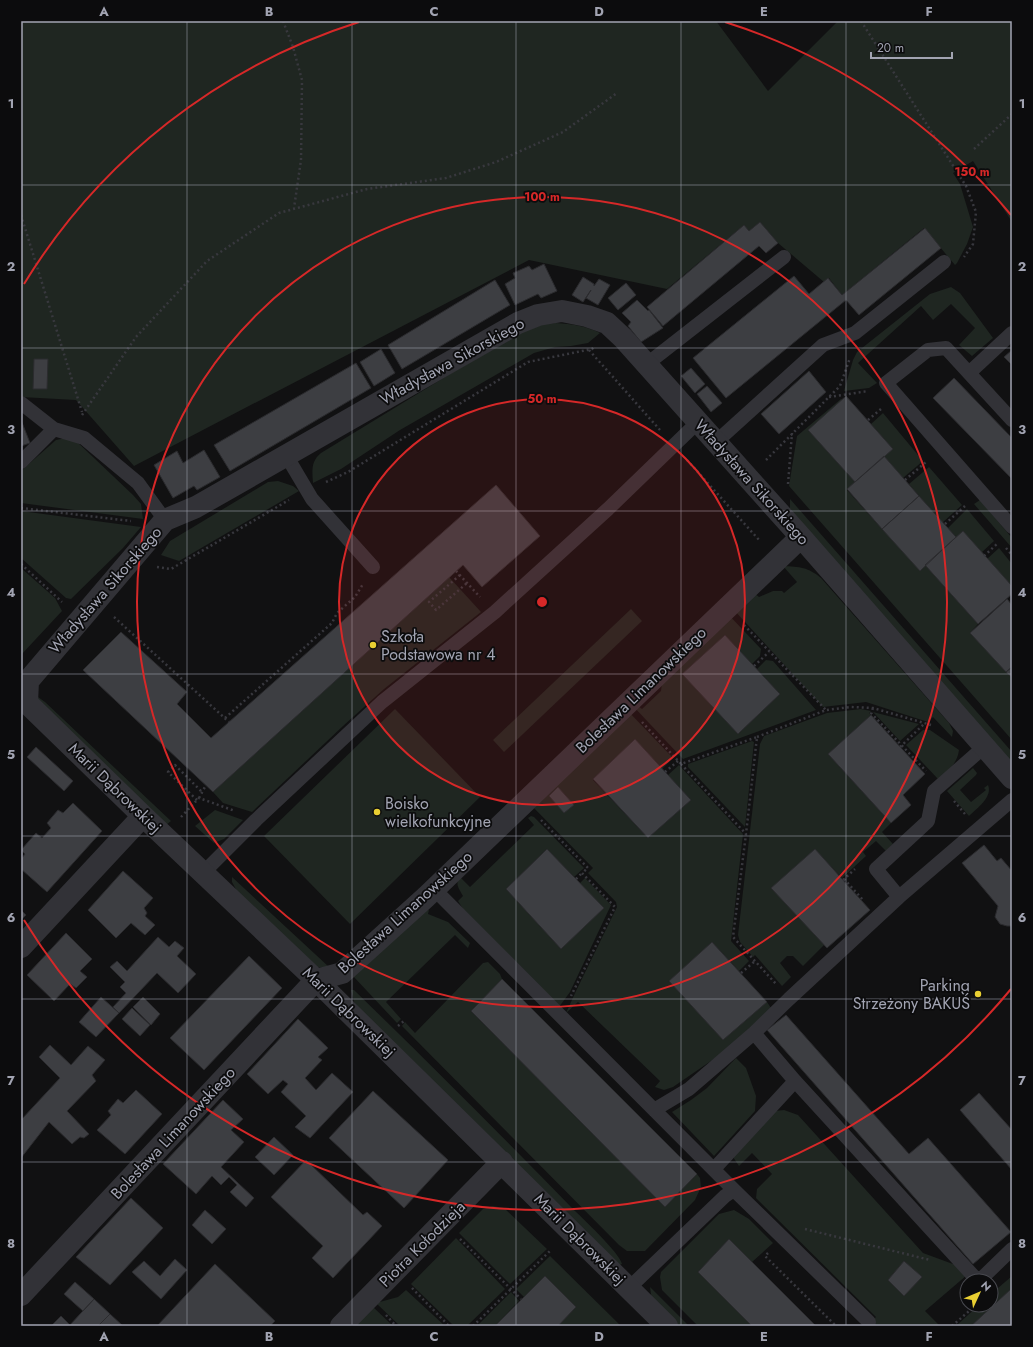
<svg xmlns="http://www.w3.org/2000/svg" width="1033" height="1347" font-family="Jost,sans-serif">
  <rect width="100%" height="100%" fill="#111112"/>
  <path fill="#1f2621" d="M21,21H716L768,91L838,21H1012V222L973,161L953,173L960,184L973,227L967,244L957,263L955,265L924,228L842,295L829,278L824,282L778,243L760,222L749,231L744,225L667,289L529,260L134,466L76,400L21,397Z
    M951,287L960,293L993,338L972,356L959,345L975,328L951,304L933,320L921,306L858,363L877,383L869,388L844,391L853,360L857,352L930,294Z
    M556,323C572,324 586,326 600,333L588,343L571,346L555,347L534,353L400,430L341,469L313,483C312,471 311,461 321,453L450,374L530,328L541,324Z
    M841,399L842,400L808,430L855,482L847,490L882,529L925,565L978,624L970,633L1012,678V740L789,486L797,436Z
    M883,413L923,461L903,478L884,456L893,449L871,424Z
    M66,438L74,439L133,495L141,504L143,519L21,503V471L56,440Z
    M929,467L962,505L942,523L909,484Z
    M278,481L293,486L299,491L179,561L161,555L170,541L268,482Z
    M790,499L1012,752V765L790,511Z
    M980,500L1012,538V548L974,504Z
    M967,509L994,541L981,553L956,537L948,528Z
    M21,511L141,527L123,548L71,599L66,598L21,558Z
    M999,548L1012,564V586L987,559Z
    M783,566C800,567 808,567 821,578L949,723L953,731L952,737L933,717L928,722L866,702L823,707L734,610L754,593L759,597L773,591H782L784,593L797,582Z
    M21,568L55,598L62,611L21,655Z
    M449,577L481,612L384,689L343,726L252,812L223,803L213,792Z
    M631,609L642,621L504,752L493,740Z
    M727,613L761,649L760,656L752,664L725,635L683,674L738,734L780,694L757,669L766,660L773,661L816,710L683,759L632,705L634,703L642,709L661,691L663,675Z
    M38,697L45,702L171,821L165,826L37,703Z
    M395,709L480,797L350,924L264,836Z
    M861,709L871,711L869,713L871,715L828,754L891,823L882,832L893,844L886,851L876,841L863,852L866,856L842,878L815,850L772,888L824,945L803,966L793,956H787L780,963L791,977L782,986L755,955L753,957L740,942L738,935L760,744L764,736L827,713Z
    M627,710L673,758L662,769L635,740L593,780L648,838L691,800L668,775L679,765L743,834L731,941L749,961L739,971L712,942L670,981L723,1040L767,1002L771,1008L724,1052L673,1087L664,1090L655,1087L660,1081L578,1002L566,1013L576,991L617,907L616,902L588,873L593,868L529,803Z
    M873,712L919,724L900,741Z
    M923,730H930L959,750C957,765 948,770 938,779L906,745Z
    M752,741L754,742L745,827L688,767V764Z
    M973,768L977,773L976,775L960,790L971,802L986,790L984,788L988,785C993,797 977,808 969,816L947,791Z
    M215,810L243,820L224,839L214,843L195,826Z
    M531,816L534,817L584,868L574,877L547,849L506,889L561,949L580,883L585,878L611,905L570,992L559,1007L465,912L458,901L463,896C460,890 454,884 460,877L470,887L534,825L528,818Z
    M232,877L329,967L323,968L316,967L239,895L232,882Z
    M429,910L428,914L448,922L470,943L468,948L455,935L386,1002L401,1019L397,1023L353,976L423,911Z
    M488,962L500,974L502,979L471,1011L665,1207L697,1174L700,1178L701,1187L695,1200L645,1251H627L619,1245L402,1026L405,1022L415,1033L483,963Z
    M351,990H354C427,1061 500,1134 572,1208C582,1218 619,1252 622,1264L615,1267L355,1005Z
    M736,1058L746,1068L756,1096L755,1111L714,1156L672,1112L691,1100L707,1088Z
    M784,1110L798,1115L923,1253L961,1267L967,1275L925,1311L940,1326H867L876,1317L756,1198L757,1189L772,1174L752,1153L739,1166L733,1157L775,1111Z
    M493,1206L504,1208L547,1249L510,1284L459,1233L483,1209Z
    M734,1210L749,1219L773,1243L752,1262L729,1239L698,1272L752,1326H698L662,1290L660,1277L661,1272L719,1214Z
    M456,1238L505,1289L467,1326H454L411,1284Z
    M550,1256L621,1326H558L576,1307L545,1276L524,1297L516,1289Z
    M1012,1276V1288L971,1326H956L979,1305H991V1294Z
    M650,1287L689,1326H674L652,1301Z
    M406,1290L445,1326H400L376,1303L398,1297Z
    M511,1292L519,1301L495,1326H477Z
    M372,1306L393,1326H352Z"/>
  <path fill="#3d3e42" stroke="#2b2b2e" d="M760,222L778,243L766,253L759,246L663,326L647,307L744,225L749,231Z
    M925,228L941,248L859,315L846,300L726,398L693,358L794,276L809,294L828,278L842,295Z
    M544,264L557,291L541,298L538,294L515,305L505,284L515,278L513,273L529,266L532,270Z
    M583,277L594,284V286L599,279L610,285L598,305L586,298L591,290L583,302L572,295Z
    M495,280L510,305L402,369L388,345Z
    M626,283L636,295L618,310L608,298Z
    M637,300L648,311L649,310L663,328L641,342L628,326L631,322L622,313Z
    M381,349L395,373L374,386L360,362Z
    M1012,350V365L1004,357Z
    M34,359H48L47,389H33Z
    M356,363L371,388L230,471L214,445Z
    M691,368L705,384L695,393L681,376Z
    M809,371L826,392L779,434L761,414Z
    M954,378L1012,438V479L933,398Z
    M707,386L722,403L711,412L697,394Z
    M846,396L893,449L855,482L808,430Z
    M21,420L30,443L21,446Z
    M204,450L220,477L197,490L194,486L173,498L154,465L177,451L183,463Z
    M884,456L919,496L882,529L847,489Z
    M496,485L540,536L482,587L463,565L213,792L83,670L121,632L187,692L177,704L211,738Z
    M919,496L956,537L920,571L882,529Z
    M963,531L1012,586V594L978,624L925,565Z
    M1007,599L1012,605V667L1006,672L970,633Z
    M725,635L780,694L738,734L682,674Z
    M1012,667V678L1006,672Z
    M871,715L925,774L903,795L911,805L891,823L828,754Z
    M635,739L691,800L648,838L593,779Z
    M36,747L73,781L64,791L27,757Z
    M558,787L574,805L564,813L549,796Z
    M73,803L102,831L47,892L21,869V859L25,854L21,850L36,833L42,838L51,828L47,823L58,810L63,813Z
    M984,845L997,861L1001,858L1012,871V926H1007L1000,924L995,917L998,906L962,863Z
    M547,849L604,908L561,949L506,889Z
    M815,849L870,910L827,948L771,888Z
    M123,871L153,898L144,908L147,913L145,916L155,925L145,935L131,923L116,938L88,910Z
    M21,910L26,915L21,920Z
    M66,933L92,959L80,971L87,977L76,988L70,984L54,1001L27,975Z
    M158,937L169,947L175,941L184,948L177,956L196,974L178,993L157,973L119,1013L113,1007L126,993L120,987L125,982L110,967L117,961L127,971Z
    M712,942L767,1002L723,1040L669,981Z
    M249,956L282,988L204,1070L170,1038Z
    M502,979L697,1174L665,1207L471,1011Z
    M101,997L119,1013L96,1037L79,1022Z
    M143,997L160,1014L151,1025L133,1007Z
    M132,1008L150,1025L140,1036L122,1019Z
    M786,1015L909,1154L928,1138L1011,1232L973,1264L767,1030Z
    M298,1019L328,1048L318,1057L322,1060L305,1078L316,1090L332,1073L353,1092L310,1138L295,1127L306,1116L281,1092L288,1084L283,1080L268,1094L247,1074Z
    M50,1045L71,1065L88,1046L105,1060L92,1075L96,1081L67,1111L89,1134L84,1138L80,1137L72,1144L49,1122L21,1158V1120L60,1078L39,1057Z
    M136,1090L162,1114L125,1154L97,1130L111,1115L108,1111L118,1099L123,1103Z
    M373,1091L448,1160L404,1208L329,1138Z
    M979,1093L1012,1130V1170L960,1110Z
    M223,1100L243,1119L231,1130L244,1142L221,1167L254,1198L246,1207L230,1192L237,1185L229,1177L221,1185L212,1176L196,1194L163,1164Z
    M274,1137L293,1155L274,1175L255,1157Z
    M306,1160L363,1215L367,1212L382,1226L333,1278L312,1258L323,1246L271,1197Z
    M131,1198L163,1228L110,1285L76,1257Z
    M205,1210L226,1229L212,1244L192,1225Z
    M729,1239L816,1326H752L698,1272Z
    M175,1259L187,1270L161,1299L132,1272L144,1261L160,1276Z
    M904,1261L920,1275L922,1277L904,1296L888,1280Z
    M215,1264L275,1321L270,1326H157Z
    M545,1276L576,1307L558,1326H495Z
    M75,1282L94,1299L83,1311L64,1294Z
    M1012,1288V1326H971Z
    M94,1299L110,1314L98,1326H69Z
    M110,1314L123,1326H98Z
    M61,1316L70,1325L51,1326Z"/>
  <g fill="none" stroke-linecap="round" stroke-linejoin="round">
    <path stroke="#38383e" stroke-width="2.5" stroke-dasharray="2 3" stroke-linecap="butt" d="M283,21L293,47L302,80L301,160L294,208
      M861,21L966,186L976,212L973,244L964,257
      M974,149L1012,114
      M21,215L82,412
      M589,350L660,430
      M829,397L868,391
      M82,415L136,337L207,261L279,213L367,189L446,178L496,162L563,132L617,93
      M868,420L881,409
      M687,460L760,541
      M766,460L840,386L850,358
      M905,480L926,462
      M326,482L348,472L528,362L592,349L595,346
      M788,484L792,433
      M21,508L131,521
      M945,524L965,506
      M1006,548L1012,555
      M984,556L998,543
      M21,564L62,602
      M157,567L171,569L289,500
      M456,571L480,597
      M460,575L429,602L436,610L467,583
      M114,617L229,722
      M744,625L826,710
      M754,666L769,652
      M873,708L871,713L926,771
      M225,718L332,623L337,613L355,597L363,584
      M642,722L681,764L757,737L746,834L733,937L776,984
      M757,737L826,710L851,707L873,708L931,725
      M900,747L924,724
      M681,764L746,834
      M665,772L678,761
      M199,798L206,785
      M197,800L168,772L175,765L202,792
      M954,801L965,814
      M181,817L199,798L235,811
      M541,820L588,868L582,873L615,907L571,996
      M576,879L582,873
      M844,879L864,901
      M843,880L855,869
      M741,973L755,961
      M398,1026L404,1021
      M805,1229L930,1260
      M460,1239L521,1299
      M768,1253L765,1256L836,1326
      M412,1288L449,1326
      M386,1315L396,1326
      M473,1326L551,1250
      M952,1326L976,1305"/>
    <path stroke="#323237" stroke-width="14" d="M647,364L784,257
      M969,373L1012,333
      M21,403L54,429
      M1012,420L946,348L928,350L886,383L1012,527
      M716,442L823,345L855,333L944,262
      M286,455L312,499L373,567
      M21,462L54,429L84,438L138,483L165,520
      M203,873L256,820L382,702L495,612L608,509L698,422
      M434,889L734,1190L869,1322
      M899,897L876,869L928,821L934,791L984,747
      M754,1033L795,1081L978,1281
      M654,1110L689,1089L754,1033L789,999L899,897L1012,800
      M714,1169L795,1081
      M979,1281L1012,1249
      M629,1288L725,1196L734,1190"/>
    <path stroke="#323237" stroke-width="22" d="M21,947L143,816
      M21,1295L316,980L342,973L426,897L801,537
      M341,1326L502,1162
      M667,1326L316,980L143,816L27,703L28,681L165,520L196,507L518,323L538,315L562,311L587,316L607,323L623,338L801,537L1012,778"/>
  </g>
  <path fill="none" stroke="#a2a4b2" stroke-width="1" stroke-opacity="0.55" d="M187,21V1326M352,21V1326M516,21V1326M681,21V1326M846,21V1326M21,185H1012M21,348H1012M21,511H1012M21,674H1012M21,836H1012M21,999H1012M21,1162H1012"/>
  <circle cx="542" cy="602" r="203" fill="#d62828" fill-opacity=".12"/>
  <g fill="none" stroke="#d62828" stroke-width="2">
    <circle cx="542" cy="602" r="203"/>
    <circle cx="542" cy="602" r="405"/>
    <path d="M1011 989A608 608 0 0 1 24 920M24 284A608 608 0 0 1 359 22M725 22A608 608 0 0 1 1011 215"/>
  </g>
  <g fill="#e9cf32" stroke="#0c0c0d" stroke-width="1.5">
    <circle cx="373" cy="645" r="4"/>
    <circle cx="377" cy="812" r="4"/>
    <circle cx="978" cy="994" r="4"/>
  </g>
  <g text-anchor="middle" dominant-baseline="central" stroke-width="3.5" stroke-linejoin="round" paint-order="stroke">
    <g font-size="16" fill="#a2a4b2" stroke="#0c0c0d">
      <text transform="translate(452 361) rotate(-29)">Władysława Sikorskiego</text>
      <text transform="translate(752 482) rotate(48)">Władysława Sikorskiego</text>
      <text transform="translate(105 590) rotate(-49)">Władysława Sikorskiego</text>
      <text transform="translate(641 690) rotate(-44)">Bolesława Limanowskiego</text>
      <text transform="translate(115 788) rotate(44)">Marii Dąbrowskiej</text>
      <text transform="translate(405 912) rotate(-42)">Bolesława Limanowskiego</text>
      <text transform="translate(349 1012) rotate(44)">Marii Dąbrowskiej</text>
      <text transform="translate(173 1133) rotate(-47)">Bolesława Limanowskiego</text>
      <text transform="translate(580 1239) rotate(45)">Marii Dąbrowskiej</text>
      <text transform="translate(422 1244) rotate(-45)">Piotra Kołodzieja</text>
    </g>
    <g font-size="16" fill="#a2a4b2" stroke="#0c0c0d" text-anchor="start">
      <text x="381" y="636">Szkoła<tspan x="381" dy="18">Podstawowa nr 4</tspan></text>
      <text x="385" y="803">Boisko<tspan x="385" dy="18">wielkofunkcyjne</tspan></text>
      <text x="970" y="985" text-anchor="end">Parking<tspan x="970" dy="18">Strzeżony BAKUŚ</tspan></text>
    </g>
  </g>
  <circle cx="542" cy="602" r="6" fill="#d62828" stroke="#0c0c0d" stroke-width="2"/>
  <g font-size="12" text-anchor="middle" font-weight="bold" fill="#d62828" stroke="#0c0c0d" stroke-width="3.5" stroke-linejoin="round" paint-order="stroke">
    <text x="972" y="176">150 m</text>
    <text x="542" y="201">100 m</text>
    <text x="542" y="403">50 m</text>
  </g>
  <rect width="1033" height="1347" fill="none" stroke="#0c0c0d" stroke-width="44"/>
  <g transform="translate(979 1293) rotate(46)"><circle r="19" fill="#0c0c0d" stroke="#48494f"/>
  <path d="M0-3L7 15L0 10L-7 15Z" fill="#e9cf32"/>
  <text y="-6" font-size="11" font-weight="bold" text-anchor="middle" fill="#a2a4b2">N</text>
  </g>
  <path d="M871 52v6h81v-6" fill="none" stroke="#a2a4b2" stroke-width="2"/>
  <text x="877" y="52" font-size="12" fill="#a2a4b2" stroke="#0c0c0d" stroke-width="3" paint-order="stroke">20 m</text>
  <rect x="22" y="22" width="989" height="1303" fill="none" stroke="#a2a4b2" stroke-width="1.5"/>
  <g font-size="13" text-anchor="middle" font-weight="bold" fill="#a2a4b2">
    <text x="104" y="16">A</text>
    <text x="269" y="16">B</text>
    <text x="434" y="16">C</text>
    <text x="599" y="16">D</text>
    <text x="764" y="16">E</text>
    <text x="929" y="16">F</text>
    <text x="11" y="108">1</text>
    <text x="1022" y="108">1</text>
    <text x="11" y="271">2</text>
    <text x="1022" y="271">2</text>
    <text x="11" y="434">3</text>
    <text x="1022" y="434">3</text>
    <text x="11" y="597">4</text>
    <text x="1022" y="597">4</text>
    <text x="11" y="759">5</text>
    <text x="1022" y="759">5</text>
    <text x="11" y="922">6</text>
    <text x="1022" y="922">6</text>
    <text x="11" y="1085">7</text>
    <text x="1022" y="1085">7</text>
    <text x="11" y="1248">8</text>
    <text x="1022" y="1248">8</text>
    <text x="104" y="1341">A</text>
    <text x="269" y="1341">B</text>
    <text x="434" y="1341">C</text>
    <text x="599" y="1341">D</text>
    <text x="764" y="1341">E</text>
    <text x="929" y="1341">F</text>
  </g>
</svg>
